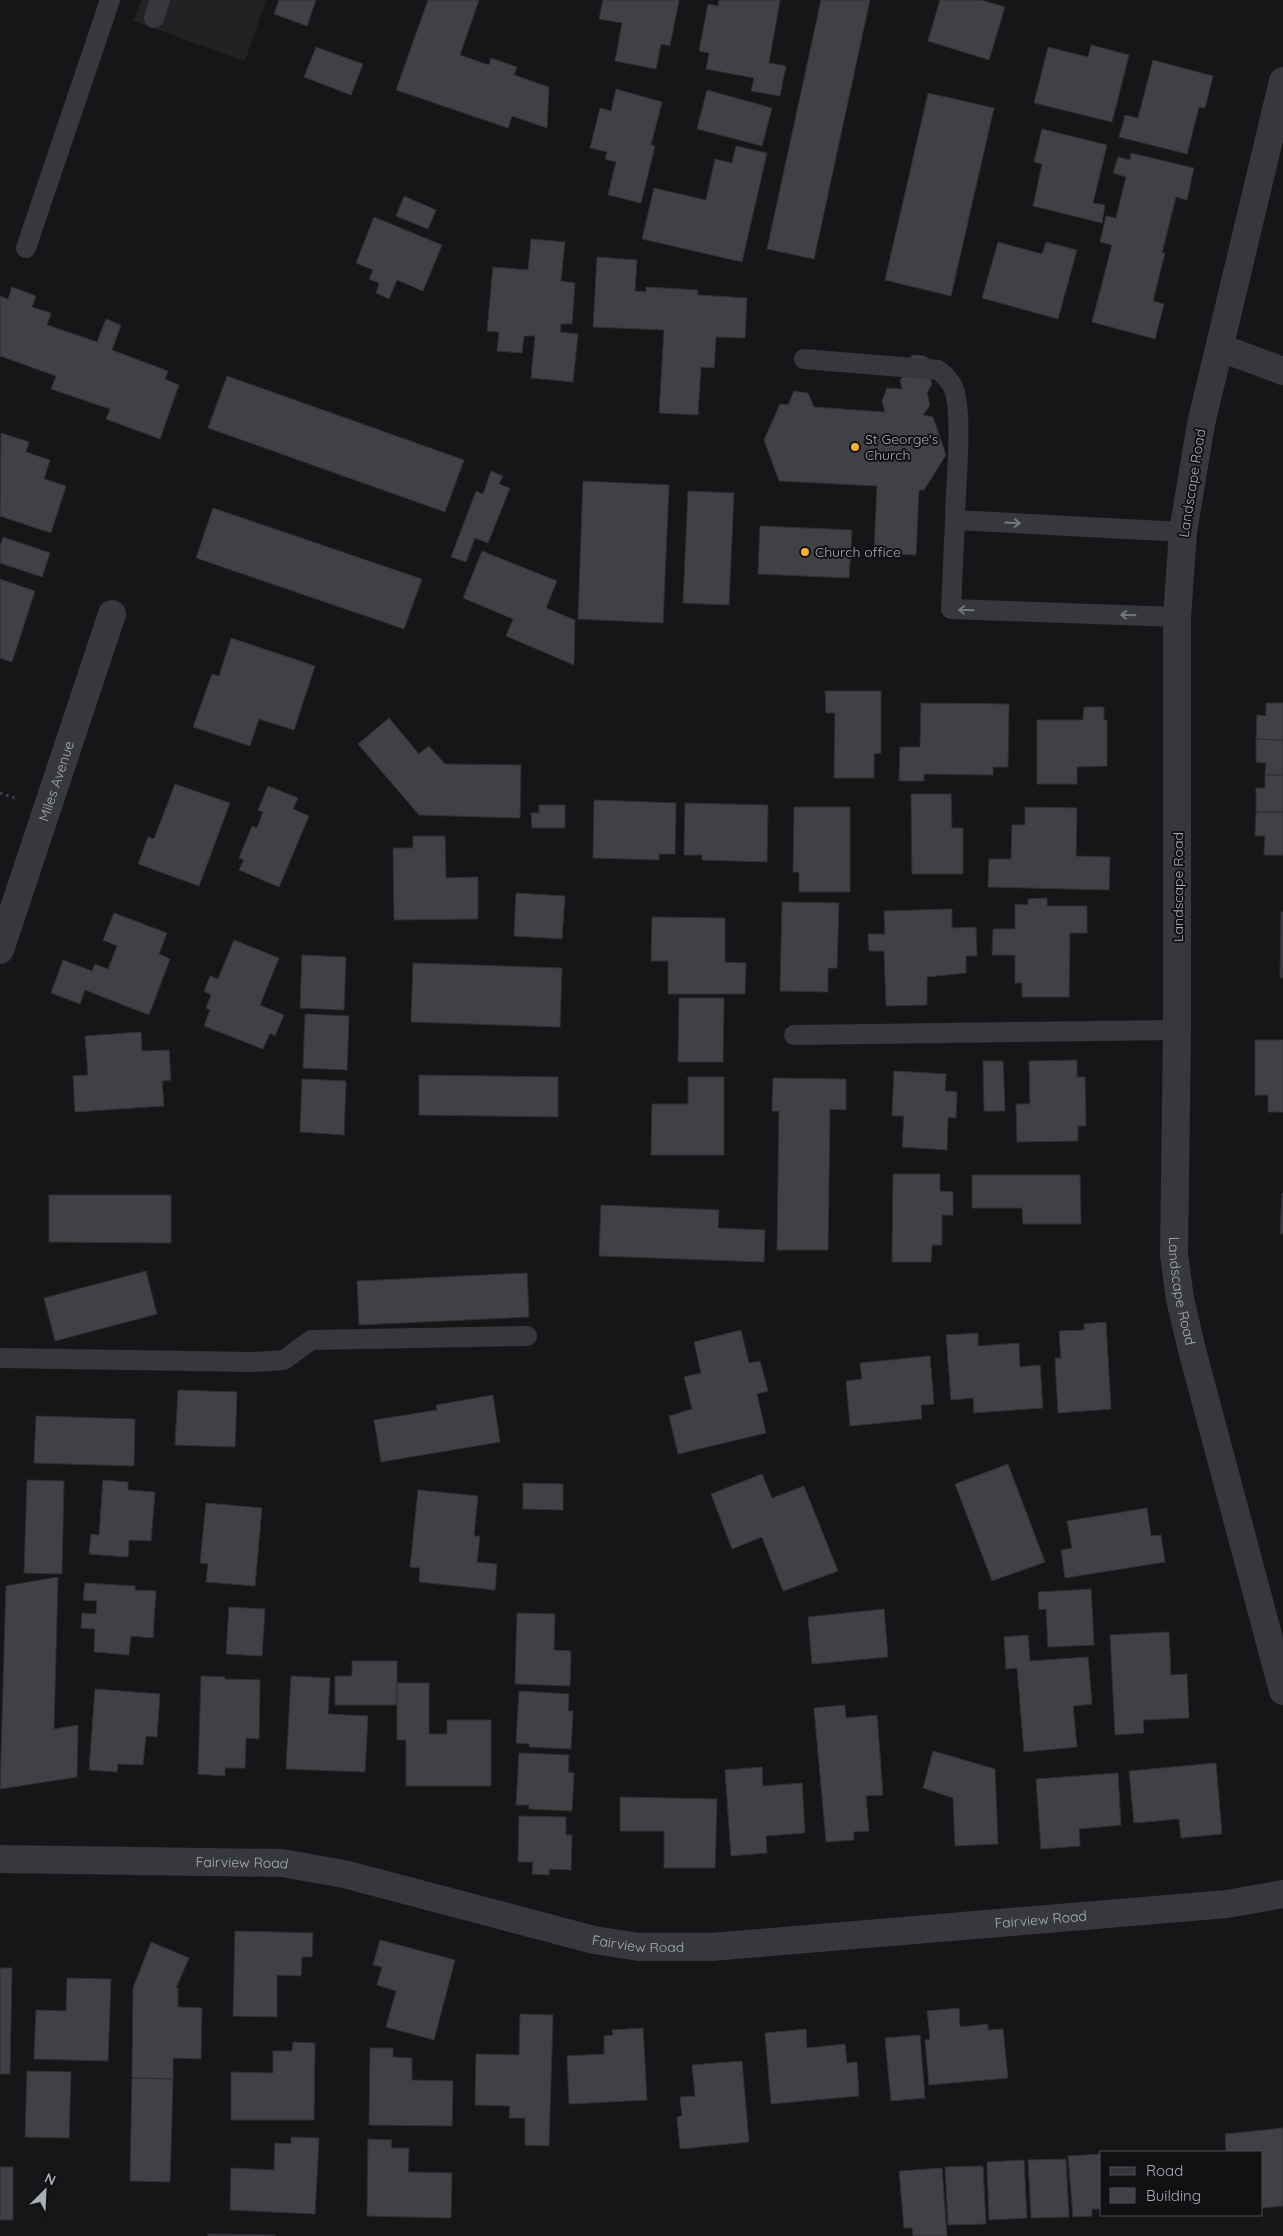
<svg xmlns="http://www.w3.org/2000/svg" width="1283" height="2236" font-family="Quicksand,sans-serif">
  <rect width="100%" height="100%" fill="#161618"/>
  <path fill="#222225" d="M141,0H266L245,61L133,21Z"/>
  <path fill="#404145" stroke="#303034" d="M279,0H316L307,26L274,14Z
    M428,0H479L460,55L489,65L491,58L517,67L514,75L549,87L547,128L512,116L508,128L396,90Z
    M603,0H679L670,46L661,44L656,69L615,61L622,23L599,19Z
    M719,0H780L769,63L786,66L780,96L751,91L754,78L706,69L709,53L699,51L708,4L718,6Z
    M821,0H870L814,259L767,249Z
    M940,0H981L1005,7L989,60L928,41Z
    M1091,45L1129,55L1112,122L1034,103L1048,47L1088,57Z
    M316,47L363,64L351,95L304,77Z
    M1153,60L1213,76L1205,108L1199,107L1187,154L1119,137L1125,115L1138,118Z
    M616,89L662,102L651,145L655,146L641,203L608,195L616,162L605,159L607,152L590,148L600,108L611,111Z
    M707,90L772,108L762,146L697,129Z
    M928,93L994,108L951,296L885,280Z
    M1042,129L1107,145L1093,203L1105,205L1102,223L1033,206L1042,164L1034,162Z
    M736,146L767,153L742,262L642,239L654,188L706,200L715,159L732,163Z
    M1131,153L1194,168L1187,200L1176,197L1162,253H1165L1153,301L1164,304L1155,339L1092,322L1112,245L1100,242L1106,216L1116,218L1126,177L1113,173L1118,157L1130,160Z
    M404,196L436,210L428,229L396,216Z
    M374,217L442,245L423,291L397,280L389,299L376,293L379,283L369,279L373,270L356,263Z
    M531,239L565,242L561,281L575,283L572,324H561L560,332L578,334L573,382L531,378L535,336H524L522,353L497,351L499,332L487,331L493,267L528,270Z
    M998,242L1042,254L1046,242L1077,250L1058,319L982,298Z
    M597,257L637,260L635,291L646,292V287L698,290V295L747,298L745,338L716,337L714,368L701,367L698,415L659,413L664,330L593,327Z
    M12,287L36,296L32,307L51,313L47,325L97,342L106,319L121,325L112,350L168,371L165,379L179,385L160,439L106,419L110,409L51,389L56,376L0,356V296L8,299Z
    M913,355L924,356L934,362L928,372L932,384L927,393L930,405L923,415L933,417L946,455L924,490H919L916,555L874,553L877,486L779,481L764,440L780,404L788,405L794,391L808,393L814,407L885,412L882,401L887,388L902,389L900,380L907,370L906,361Z
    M227,376L464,460L445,512L208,428Z
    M1,433L29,442L26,452L50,460L44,479L66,486L51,533L0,516Z
    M491,471L503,476L499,484L510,488L488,543L475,538L466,562L451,557L476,491L483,494Z
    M583,481L669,485L663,623L578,619Z
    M688,491L734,493L729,605L683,603Z
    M213,508L422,579L404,629L196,558Z
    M760,526L852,530L849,578L758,574Z
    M3,537L50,553L42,577L0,563V546Z
    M482,551L557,581L546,608L575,620L574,665L506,636L513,619L463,598Z
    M0,579L35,591L12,662L0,658Z
    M231,638L315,666L294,730L259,719L250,746L193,727L212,674L219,676Z
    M825,691H881V753L874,754V778H834L835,713H826Z
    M921,703L1009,704L1008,767H993V775L924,774V781H899L900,747H920Z
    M1266,703H1283V740L1256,739L1257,715L1266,716Z
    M1084,707H1104V720H1107V766L1077,767V784H1037V720H1083Z
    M389,718L419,754L429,746L445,764L521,765L520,818L419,815L358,744Z
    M1256,739L1283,740V775H1265L1266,763L1256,762Z
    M1265,775H1283V812H1256V788H1265Z
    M175,784L230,803L199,886L138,864L148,837L154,839Z
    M268,786L298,798L293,809L309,816L279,887L239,870L244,860L239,858L252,826L257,828L263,812L258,810Z
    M911,794H951L952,828H963V874H912Z
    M594,800L676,803L675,854H659V860L593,858Z
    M685,803L768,805L767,862L702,860V855H684Z
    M539,805H565V828H532L531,813H539Z
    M794,807H850V892H799V872H793Z
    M1025,807L1077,808L1076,856L1110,857L1109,890L988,887L989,859H1011L1012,825H1025Z
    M1256,812H1283V855H1264L1265,836H1255Z
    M413,836H445L446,878L478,877V919L394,920L393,848H413Z
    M516,893L565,896L562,939L514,936Z
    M1047,898V906H1087V933H1070L1069,997H1022V983H1015V955H992L993,929H1015V904L1028,905V899Z
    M782,902L839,903L837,968H828V992L780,991Z
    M952,909V928L976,927L977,956H966V973L927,977V1005L886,1006L884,951H869L868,934H885L884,911Z
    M1281,912H1283V978H1280Z
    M114,913L167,933L159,954L170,959L149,1015L85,990L80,1004L51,993L63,960L92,971L95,964L108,969L117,946L103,940Z
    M652,917L725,918V962L746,963L745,994H668V961H651Z
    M234,940L279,958L260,1005L284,1015L275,1036L270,1033L263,1049L204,1026L210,1010L206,1008L211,995L204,991L210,976L218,979Z
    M302,955L346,957L344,1010L300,1008Z
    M413,963L562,968L560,1027L411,1022Z
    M679,998H724L723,1062H678Z
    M305,1014L349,1016L347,1070L303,1068Z
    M141,1032L142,1051L169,1050L171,1080L162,1081L164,1106L75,1112L73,1076L88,1075L85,1036Z
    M1255,1040H1283V1112H1268V1095H1255Z
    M1077,1060V1077H1085L1086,1126H1078V1141L1017,1142L1016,1104H1030L1029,1061Z
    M983,1061H1003L1005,1111H984Z
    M894,1071L946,1074L945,1091L957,1092L956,1118L948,1117L947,1150L902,1147L904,1116H892Z
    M419,1075L558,1077V1117L419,1115Z
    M688,1077H724V1155H651L652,1104H688Z
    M773,1078L846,1079V1110L830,1109L828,1250H777L779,1111H772Z
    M302,1079L346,1081L344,1135L300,1132Z
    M893,1174H940V1191L953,1192V1215H942V1245H932L931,1262H892Z
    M972,1175H1080L1081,1224H1023L1022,1208H972Z
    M1282,1193L1283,1194V1234H1280Z
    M49,1195H171V1243L49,1242Z
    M601,1205L719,1210L718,1228L765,1230L764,1262L599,1256Z
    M146,1271L157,1314L55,1341L44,1298Z
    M527,1273L529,1317L359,1325L357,1281Z
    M1106,1322L1111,1409L1058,1413L1055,1358H1061L1059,1331L1084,1330V1324Z
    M741,1330L749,1363L760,1361L768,1391L757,1394L766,1433L678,1454L669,1416L692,1409L684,1377L701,1373L694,1342Z
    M978,1333V1346L1019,1343L1020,1367L1040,1365L1043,1408L974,1413L973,1398L951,1400L946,1335Z
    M930,1356L934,1404L921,1405L922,1419L850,1426L846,1381L862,1379L860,1363Z
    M178,1390L237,1392L235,1447L175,1445Z
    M493,1395L500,1442L381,1462L374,1420L437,1410L436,1405Z
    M36,1416L135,1419L134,1466L34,1463Z
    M1008,1464L1045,1562L992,1581L955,1484Z
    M762,1474L772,1498L804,1486L838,1571L783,1591L762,1537L732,1549L711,1494Z
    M27,1480L64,1481L62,1574L24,1573Z
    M103,1480L128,1482V1490L155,1492L151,1541L129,1540L128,1557L89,1554L91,1534L99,1535Z
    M523,1483L563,1484V1510L523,1509Z
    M418,1490L478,1496L474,1536H480L477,1562L497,1564L495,1590L419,1582L420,1568L410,1567Z
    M206,1503L262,1508L255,1586L206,1582L208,1564L200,1563Z
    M1147,1508L1151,1536L1161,1535L1165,1562L1065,1578L1061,1550L1072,1548L1067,1521Z
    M58,1577L54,1729L78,1725L77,1777L0,1789L6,1586Z
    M85,1583L135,1586V1590L156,1591L153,1638L131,1636L129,1655L94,1652L95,1629L81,1628L82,1613L96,1614L97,1601L83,1600Z
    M1091,1589L1094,1645L1048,1647L1046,1609L1039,1610L1038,1592Z
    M229,1607L265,1609L262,1656L226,1654Z
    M884,1609L888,1657L812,1664L808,1617Z
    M517,1613L555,1614L554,1650L571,1651L570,1686L515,1684Z
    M1169,1632L1171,1675L1187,1674L1189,1718L1143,1720L1144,1733L1115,1735L1110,1635Z
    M1028,1635L1030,1661L1088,1657L1092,1704L1073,1706L1077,1747L1024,1752L1017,1668L1006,1669L1004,1637Z
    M352,1661H397V1705H335V1676H352Z
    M201,1676L225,1677V1679L260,1680L259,1739L246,1738L245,1768H225V1776L198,1774Z
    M291,1676L330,1678L328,1714L368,1716L365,1772L286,1769Z
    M397,1683H429V1734H447V1720H491V1786H406V1740H397Z
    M95,1689L160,1694L157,1737L146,1736L143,1765L118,1764L117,1772L89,1770Z
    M519,1691L569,1694L568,1711H573L571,1749L529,1747L530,1744L516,1743Z
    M845,1705L846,1718L877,1715L883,1795L866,1796L869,1831L853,1832L854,1840L826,1842L814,1708Z
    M933,1751L995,1769L998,1844L955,1846L953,1798L923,1788Z
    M519,1753L569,1755L568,1772L574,1773L572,1811L529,1809V1805H516Z
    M1216,1763L1222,1834L1181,1838L1179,1819L1134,1823L1129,1771Z
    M762,1767L763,1786L802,1783L805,1833L766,1836L767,1853L731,1856L725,1770Z
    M1118,1773L1121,1825L1079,1829L1080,1846L1041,1849L1036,1779Z
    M620,1797L717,1799L715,1868H664V1831H620Z
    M519,1816L566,1817V1835H572L571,1870L549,1869V1875L532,1874L533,1862H518Z
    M235,1931L313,1933L312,1957H302L301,1976L277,1975V2017L233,2016Z
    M380,1940L455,1960L434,2040L386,2027L396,1991L377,1985L382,1967L373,1965Z
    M151,1942L189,1958L176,1988H178V2007L202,2008L201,2059L173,2058V2079L132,2078L133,1988Z
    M0,1968H12L10,2074H0Z
    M67,1978L111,1979L108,2061L34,2059L36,2010L66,2011Z
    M959,2008L960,2027L988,2024V2030L1003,2029L1008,2078L929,2085L925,2040L930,2039L927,2011Z
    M520,2014L553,2015L549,2146L525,2145V2118H509L510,2106L475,2105L476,2054L519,2055Z
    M643,2028L647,2100L569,2104L567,2056L604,2054V2036L613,2035L612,2030Z
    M806,2029L807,2048L845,2044L847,2063L857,2062L859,2096L771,2104L765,2033Z
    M920,2035L925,2098L891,2101L885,2038Z
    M293,2042L315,2043L314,2120H231V2072L273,2073V2051H292Z
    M370,2048H393V2057L412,2058V2080L453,2081L452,2126L369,2125Z
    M742,2061L749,2142L680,2149L677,2117L682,2116L680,2097L695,2096L692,2065Z
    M27,2071L71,2072L69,2138L25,2137Z
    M132,2078L173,2079L170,2182L130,2181Z
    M1283,2128V2206L1262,2208V2152L1226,2151L1225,2134Z
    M291,2137L319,2138L315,2214L230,2210L231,2168L274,2170L275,2143L291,2144Z
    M368,2139L392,2140L391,2148H409L408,2172L452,2173L451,2218L367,2216Z
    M1102,2154V2209H1092V2216L1073,2217L1068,2156Z
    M1066,2159L1069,2217L1031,2218L1028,2160Z
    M1024,2160L1027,2218L989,2220L987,2162Z
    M983,2166L986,2224L948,2225L945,2167Z
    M0,2167H13V2220H0Z
    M942,2168L947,2236H913L912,2228H904L899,2171Z
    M208,2234L275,2235V2236H208Z"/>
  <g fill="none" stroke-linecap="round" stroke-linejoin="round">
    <path stroke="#3d3f44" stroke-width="3" stroke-dasharray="2.5 4" stroke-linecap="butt" d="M0,793L15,798"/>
    <path stroke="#37383d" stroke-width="20" d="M154,18L160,0
      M26,248L110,0
      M804,359L938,370C945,375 949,379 953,387C964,412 955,490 955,520
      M1177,617L951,609L955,520L1183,532
      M794,1035L1177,1030
      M0,1358L253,1362L284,1360L311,1340L527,1336"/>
    <g stroke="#37383d" stroke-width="28">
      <path id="s1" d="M1283,81L1201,424L1183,532L1177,617V1030L1174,1255L1180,1299L1192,1350L1283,1691"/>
      <path d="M1221,348L1283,371"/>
      <path id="s2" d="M0,950L112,614"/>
      <path id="s3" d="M0,1859L282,1863L344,1874L594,1940L639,1947H711L1227,1904L1283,1894"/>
    </g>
  </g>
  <defs><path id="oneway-shaft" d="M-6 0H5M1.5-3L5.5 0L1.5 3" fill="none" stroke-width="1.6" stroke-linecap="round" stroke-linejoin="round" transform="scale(1.25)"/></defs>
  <g stroke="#757881">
    <use href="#oneway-shaft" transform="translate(1013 523) rotate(3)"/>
    <use href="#oneway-shaft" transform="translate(966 610) rotate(-178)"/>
    <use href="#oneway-shaft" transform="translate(1128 615) rotate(-178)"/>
  </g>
  <g fill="#f2b134" stroke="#111113" stroke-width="2">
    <circle cx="855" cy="447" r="5"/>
    <circle cx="805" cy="552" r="5"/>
  </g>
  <g text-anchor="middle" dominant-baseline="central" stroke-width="4" stroke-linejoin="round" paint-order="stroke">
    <g font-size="14" fill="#a8adb8" stroke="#111113" text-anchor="start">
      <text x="865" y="439">St George's<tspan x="865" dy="16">Church</tspan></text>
      <text x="815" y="552">Church office</text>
    </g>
    <g font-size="14" fill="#a8adb8" stroke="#111113">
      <text transform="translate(1192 483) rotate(-81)">Landscape Road</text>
      <text stroke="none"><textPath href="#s2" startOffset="178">Miles Avenue</textPath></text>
      <text transform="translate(1178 887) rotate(-90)">Landscape Road</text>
      <text stroke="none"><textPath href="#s1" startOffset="1222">Landscape Road</textPath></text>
      <text stroke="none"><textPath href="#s3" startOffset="242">Fairview Road</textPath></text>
      <text stroke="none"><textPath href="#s3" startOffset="1052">Fairview Road</textPath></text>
      <text stroke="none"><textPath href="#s3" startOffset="648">Fairview Road</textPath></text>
    </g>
  </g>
  <rect x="1100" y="2151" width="162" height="65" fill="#111113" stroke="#4d4f55"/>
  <rect x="1110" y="2167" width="25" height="8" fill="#37383d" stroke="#4d4f55"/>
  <text x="1146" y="2176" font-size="15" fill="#a8adb8">Road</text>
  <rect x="1110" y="2188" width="25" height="15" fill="#404145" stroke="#4d4f55"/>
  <text x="1146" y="2201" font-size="15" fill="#a8adb8">Building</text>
  <g transform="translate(45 2191) rotate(24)" stroke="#111113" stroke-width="4" paint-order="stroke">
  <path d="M0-4L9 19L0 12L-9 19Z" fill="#a8adb8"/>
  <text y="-8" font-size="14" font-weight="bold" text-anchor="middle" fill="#a8adb8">N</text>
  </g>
</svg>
